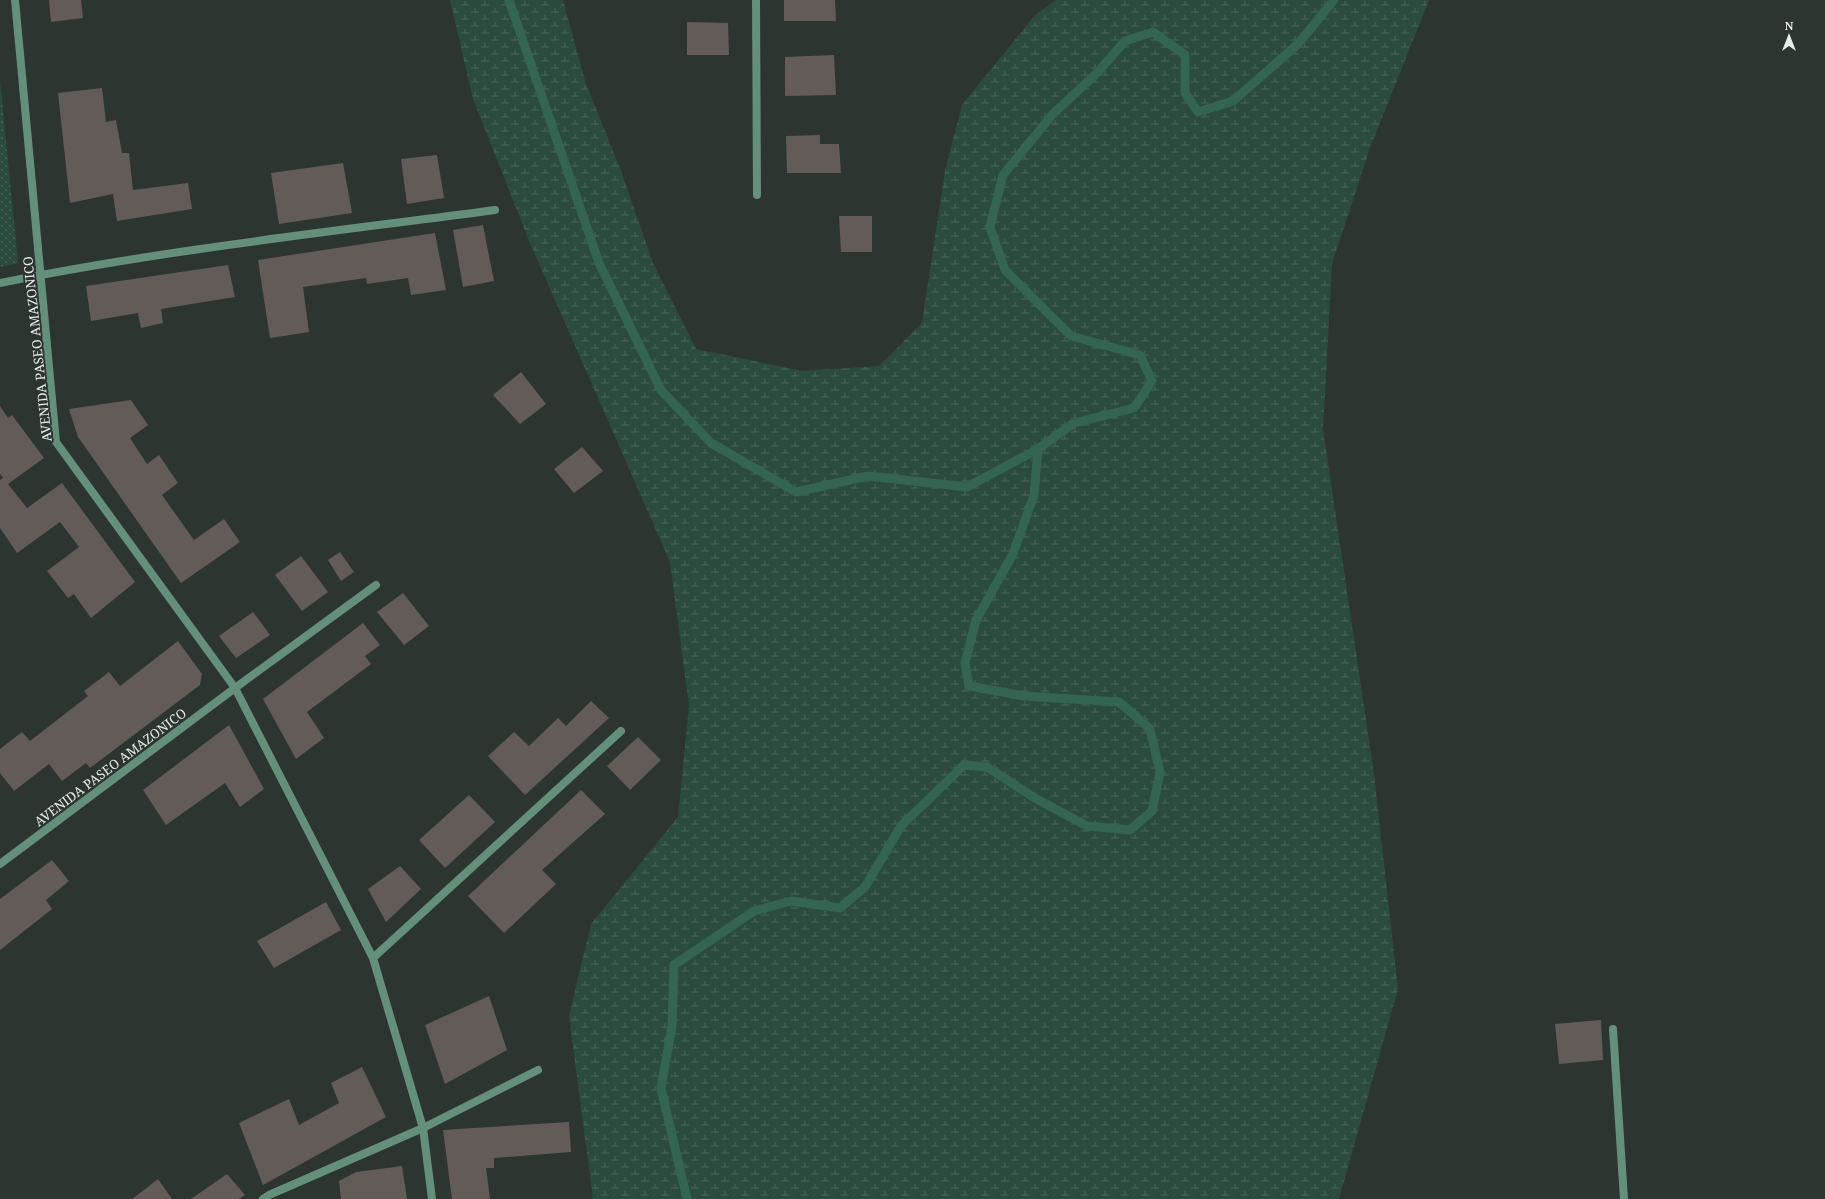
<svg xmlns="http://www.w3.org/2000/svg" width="1825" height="1199" font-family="'Noto Serif',serif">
  <defs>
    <pattern id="grass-dots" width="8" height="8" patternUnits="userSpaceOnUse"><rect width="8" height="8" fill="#2b4c3d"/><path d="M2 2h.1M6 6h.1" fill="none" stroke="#4a6659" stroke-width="1.8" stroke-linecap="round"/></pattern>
    <pattern id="wetland-marsh" width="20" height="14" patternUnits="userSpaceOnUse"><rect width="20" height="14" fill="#2b4c3d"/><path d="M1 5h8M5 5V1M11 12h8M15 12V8" fill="none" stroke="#4a6659"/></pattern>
  </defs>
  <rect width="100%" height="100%" fill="#2d3531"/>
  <path fill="url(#grass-dots)" d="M0,81L18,263L0,267Z"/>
  <path fill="url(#wetland-marsh)" d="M450,0H563L586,84L620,168L653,263L696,349L802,371L879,366L922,323L945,171L962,105L1035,15L1056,0H1429L1370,148L1332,264L1323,429L1374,774L1398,989L1339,1199H593L569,1016L591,924L678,817L689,706L670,562L530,243L473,99Z"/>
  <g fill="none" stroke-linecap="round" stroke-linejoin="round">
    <path stroke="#336550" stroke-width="9" d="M509,0L599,263L661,390L711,443L796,492L868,476L967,487L1038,449
      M687,1199L661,1088L672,1026L674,965L754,911L791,901L840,908L865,887L901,826L964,765L987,767L1033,797L1087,826L1130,830L1152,811L1160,772L1150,729L1119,702L1024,696L969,686L965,663L976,620L1013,554L1034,495L1038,449L1074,423L1134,408L1152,381L1140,355L1071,336L1005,270L990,227L1003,175L1052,115L1098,72L1125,41L1153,32L1185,55V93L1198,112L1233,101L1298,44L1334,0"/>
  </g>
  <path fill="#635b57" d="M49,0H81L83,18L51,22Z
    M784,0H835L836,21H784Z
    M687,22L728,23L729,55H687Z
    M834,55L836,95L785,96V57Z
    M102,88L106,122L116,120L122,153H129L133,190L188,183L192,209L117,221L113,194L70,203L58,93Z
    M820,135V144H839L841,173H787L786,136Z
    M437,155L444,198L407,204L401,159Z
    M343,163L352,213L279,224L271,173Z
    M839,216H872V252H841Z
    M483,225L494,281L463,287L453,230Z
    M435,233L446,290L411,295L408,278L367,284L366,278L303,287L309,332L270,338L258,260Z
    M228,265L235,297L161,309L163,323L141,328L138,313L91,321L86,286Z
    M521,372L546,404L520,424L493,395Z
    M131,400L148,425L130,438L147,464L159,455L178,483L162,495L194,540L224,519L240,542L181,583L78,437L69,409Z
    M0,406L8,418L12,415L44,458L8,484L27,508L62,483L135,582L91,618L74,594L68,598L47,571L79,547L60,522L17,553L0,528V480L3,478L0,474Z
    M582,447L603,471L574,493L554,469Z
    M340,552L354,572L341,581L328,560Z
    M301,556L328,592L302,611L275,575Z
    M403,593L429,626L404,645L377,612Z
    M253,612L270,635L236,658L219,636Z
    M363,623L380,645L365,656L371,664L307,712L324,738L296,759L263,699Z
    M178,641L202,674L200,685L90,768L86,763L62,781L49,764L14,791L0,773V749L22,732L30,741L88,696L84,691L109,672L120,686Z
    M591,701L609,718L525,795L488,756L514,732L529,746L558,718L566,726Z
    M229,725L264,789L240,807L225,783L166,825L143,790Z
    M638,737L661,760L630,790L607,766Z
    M581,790L605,814L542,870L556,884L504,933L468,896Z
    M469,795L495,822L445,868L419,840Z
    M52,860L69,881L46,900L52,909L0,950V899Z
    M400,866L421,889L386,922L368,889Z
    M326,902L341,930L274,968L257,941Z
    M489,996L507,1050L445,1084L425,1025Z
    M1601,1020L1603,1060L1559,1064L1555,1024Z
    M362,1067L386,1117L263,1185L239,1123L289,1099L299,1125L339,1103L331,1083Z
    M569,1122L571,1152L494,1158V1168H486L490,1199H452L443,1130Z
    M402,1166L407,1199H341L339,1181L356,1172Z
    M227,1174L245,1195L239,1199H191Z
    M158,1179L172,1199H132L135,1197Z"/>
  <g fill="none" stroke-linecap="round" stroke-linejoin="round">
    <path stroke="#648f7a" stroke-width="8" d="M1613,1029L1624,1199"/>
    <path stroke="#648f7a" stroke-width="8" d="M15,0L56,442L235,688L373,958L423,1128L432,1199
      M756,0L757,195
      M0,283C163,250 330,232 495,210
      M0,864L235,688L376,585
      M373,958L621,731
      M263,1199L269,1195L423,1128L538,1070"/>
  </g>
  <g text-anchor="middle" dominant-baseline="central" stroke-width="4" stroke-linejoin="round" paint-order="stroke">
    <g font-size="13" fill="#e8edeb" stroke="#2d3531">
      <text transform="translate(37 349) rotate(-96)">AVENIDA PASEO AMAZONICO</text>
      <text transform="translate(110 767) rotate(-37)">AVENIDA PASEO AMAZONICO</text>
    </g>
  </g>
  <g transform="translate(1789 36)" stroke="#2d3531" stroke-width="3" paint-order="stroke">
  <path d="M0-3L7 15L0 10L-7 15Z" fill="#e8edeb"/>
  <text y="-6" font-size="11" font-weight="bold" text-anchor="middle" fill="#e8edeb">N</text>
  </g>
</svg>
